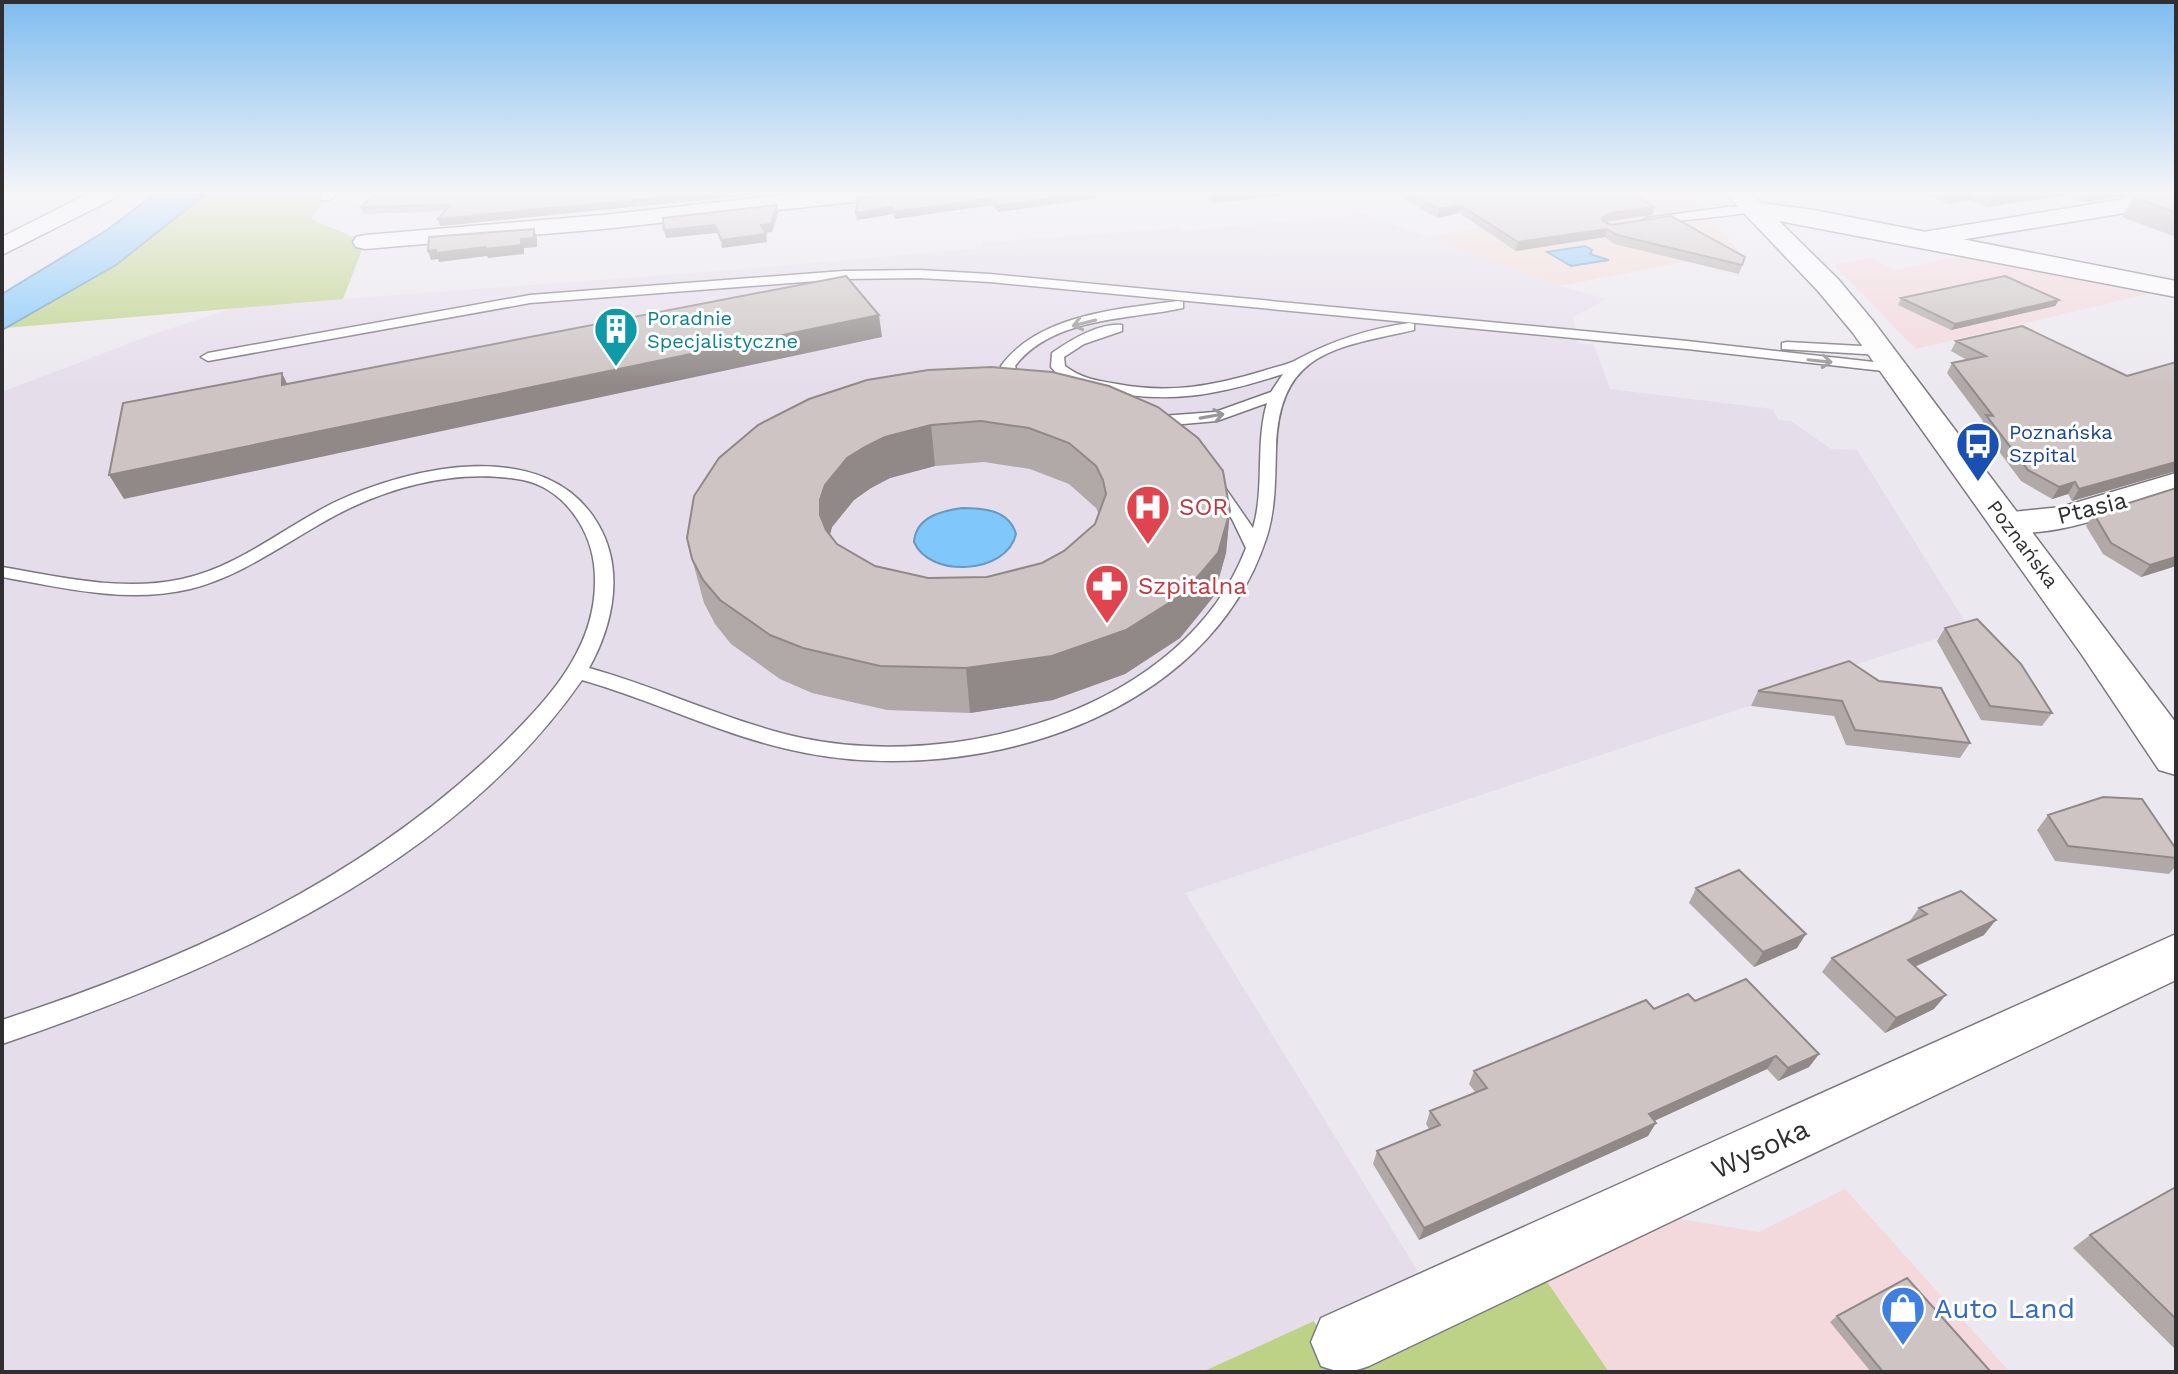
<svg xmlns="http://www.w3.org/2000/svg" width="2178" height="1374" font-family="'Work Sans',sans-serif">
  <rect width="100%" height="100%" fill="#ece8ef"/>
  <path fill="#f3d8dc" d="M1968,254L2156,292L1916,349L1834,265L1871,258L1895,270Z
    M1845,1189L2010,1372H1609L1545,1280L1674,1218L1759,1232Z"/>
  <path fill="#f3dad2" d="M1643,192H1687L1739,251L1560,286L1425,239Z"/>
  <path fill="#e6ddeb" d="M1364,214L1560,286L1608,299L1573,317L1579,343L1594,345L1610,389L1773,409L1778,420L1791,421L1831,449L1857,450L1969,628L1761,695L1752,705L1185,893L1419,1273L1202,1372H2V392L154,334L236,307L730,270L982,248V243L1178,228L1181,231Z"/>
  <path fill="#bdd287" d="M208,192H332L325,198L311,219L365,242L343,299L5,328L110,269Z
    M1545,1279L1609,1372H1202L1314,1321L1341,1368Z"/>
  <path fill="#80c7fb" stroke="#6899be" stroke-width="2" d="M157,192H208L116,265L2,330V294L107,230Z
    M1585,246L1592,250L1590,254L1609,260L1571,266L1547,252Z
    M962,508C984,508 1009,510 1016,534C1007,574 930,579 914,542C916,517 941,511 962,508Z"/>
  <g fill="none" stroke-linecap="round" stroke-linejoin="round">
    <g stroke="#7c787f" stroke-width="3">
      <path id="service" d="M327,192H340L329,200H321V196Z
        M1728,207H1755L1761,210C1754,214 1664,222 1647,224L1641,221L1647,218Z
        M919,270L990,274L1687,341L1892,364L1899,368L1892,372L1687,349L990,282L919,278L843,279L530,303L208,361L201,357L208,353L530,295L843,271Z
        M1178,301L1183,302V308C1127,320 1053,317 1015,366L1020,380L1029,389L1027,392H1017L1006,382L1001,366C1039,314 1119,309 1178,301Z
        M1409,323L1414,324V330C1334,348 1279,351 1276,449C1275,479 1276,509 1266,539C1207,718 977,786 806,753C729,739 657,701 582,680C450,870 213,972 2,1044V1020C186,960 362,881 502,745C553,695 603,640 594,564C589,526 562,488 523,480C454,467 379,489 320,524C278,548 238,577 190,589C127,604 64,588 2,577V567C61,577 122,592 182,579C238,567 283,528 333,503C410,466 546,435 598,524C625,570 613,625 589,668C661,688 729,722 802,738C958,771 1184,710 1246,548L1232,519L1205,482L1213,477L1219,479L1253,528C1265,487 1255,444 1267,403L1217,421L1149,427L1141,422L1149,417L1215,412L1271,392L1283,374C1218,395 1169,405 1100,390C1082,386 1063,382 1051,367L1052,353C1071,340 1098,323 1122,325V331L1084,344L1064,357L1065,366C1080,378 1098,381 1117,384C1168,394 1214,386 1263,371C1274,367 1288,365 1298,359C1334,340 1368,329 1409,323Z
        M1787,342L1880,347L1887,351L1880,355L1782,349V343Z"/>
    </g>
    <g stroke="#7c787f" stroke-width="3">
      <path id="minor" d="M91,192H120L117,197L2,255V237Z
        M812,192H891L880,199L603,229L365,249L356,247L353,242L356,237L365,235L603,215Z
        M2134,192H2176V196L2147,203L2131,212L1923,246L1914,244L1911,239L1914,234L1923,232L2124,199Z
        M2176,473V494C2124,510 2048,543 1993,530L1988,522L1993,514L2061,507Z
        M2176,934V980L1369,1366C1351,1373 1339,1373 1321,1366L1311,1342L1321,1318Z"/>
    </g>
    <g stroke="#7c787f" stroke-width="3">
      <path id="tertiary" d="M1724,192H1750L1761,203L1814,210L2176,281V297L1779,221L1838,279L1873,321L2176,723V775L2159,770L2082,655L1853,333L1818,291Z"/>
    </g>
    <use href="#service" fill="#fff" fill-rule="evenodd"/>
    <use href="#minor" fill="#fff" fill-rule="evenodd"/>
    <use href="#tertiary" fill="#fff" fill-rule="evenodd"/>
  </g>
  <path fill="#b0a9a8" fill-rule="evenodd" d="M781,192L440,226L445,211L363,214L361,207Z
    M884,192H1096V198L998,212L992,205L895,219L893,214L857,220L856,213Z
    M1202,192H1294V194L1213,203Z
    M1391,192H1628L1654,207L1652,215L1605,222L1745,257L1739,274L1614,244L1605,237L1516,251L1459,213L1438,218Z
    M1921,192H2129L2123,196L2085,202L2066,195L1987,207L1969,200L1947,204Z
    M2176,192V237L2122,217L2133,197Z
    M1901,298L2059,300L2055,306L1951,330L1898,305Z
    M1956,341L2127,376L2176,362V471L2072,501L2068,494L2052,499L2021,481L1980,426L1983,421L1947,373L1952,363L1967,360L1951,351Z
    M928,370L1230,511L1226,553L1214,596L1180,638L1125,674L1053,700L970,713L887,710L812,693L780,679L731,644L715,624L704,603L692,559ZM984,462L1030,469L1069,484L1096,508L1099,514L1095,524L1064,551L1042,563L987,577L928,578L875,566L837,544L830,534L832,527L854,500L871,488L890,478L935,466Z
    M2094,514L2176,566L2141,577L2103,554L2086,526Z
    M1945,628L2052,713L2042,726L1981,720L1937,641Z
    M1879,681L1970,743L1960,758L1846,745L1834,716L1751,706L1758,691Z
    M2048,815L2176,849V866L2169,874L2055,861L2037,830Z
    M1696,888L1797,948L1754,967L1689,903Z
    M1919,908L1984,935L1915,967L1934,1009L1885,1033L1822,972L1832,958L1909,922Z
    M1695,1001L1819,1054L1809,1067L1778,1081L1767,1069L1654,1121L1648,1136L1419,1240L1373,1164L1377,1151L1429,1129L1426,1124L1430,1111L1475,1092L1469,1084L1474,1071L1654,1009Z
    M2176,1187V1350L2073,1248L2090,1235Z
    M1837,1316L1991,1372H1871L1830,1322Z"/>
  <path fill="#908988" d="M717,192H781L440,226L438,219Z
    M1091,192H1096V198L998,212V206Z
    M1247,192H1294V194L1213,203L1214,196Z
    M1952,192H1973L1969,200L1947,204Z
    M1994,192H2067L2066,195L1987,207Z
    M2090,192H2129L2123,196L2085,202Z
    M992,198V205L895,219L894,212Z
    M777,205L778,213L772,232L763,233L761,225Z
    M1460,205L1459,213L1438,218L1439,209Z
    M892,207L893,214L857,220L856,213Z
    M1654,207L1652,215L1608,221L1599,226L1602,218L1610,213Z
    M715,225L717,233L666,238L664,230Z
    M534,229L537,238V247L524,248V254L488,258L487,256L439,262L438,259L431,260L428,251Z
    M1607,229L1605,237L1516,251L1518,242Z
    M766,234L767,242L722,248L721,240Z
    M2059,300L2055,306L1951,330L1955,324Z
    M879,315L882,337L124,499L109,475Z
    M282,373L293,396L282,385Z
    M931,425L935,466L890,478L871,488L854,500L832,527L828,542L820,515V500L825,485L847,458L865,447L885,437Z
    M2176,462V471L2072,501L2079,489Z
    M2075,482L2068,494L2052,499L2059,487Z
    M1230,511L1226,553L1214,596L1180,638L1125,674L1053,700L970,713L966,668Z
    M2176,557V566L2141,577L2150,565Z
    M1996,920L1984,935L1896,975L1908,960Z
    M1806,934L1797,948L1754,967L1763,952Z
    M1946,995L1934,1009L1885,1033L1896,1018Z
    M1819,1054L1809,1067L1778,1081L1788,1068Z
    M1776,1056L1767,1069L1641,1127L1649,1114Z
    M1656,1123L1648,1136L1419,1240L1424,1228Z"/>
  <path fill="#cdc4c3" stroke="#908988" stroke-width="2" fill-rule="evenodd" d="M378,192H717L438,219L450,205L361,207Z
    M884,192H1091L998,206L992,198L894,212L892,207L856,213L858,198L881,195Z
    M1210,192H1247L1214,196Z
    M1407,192H1628L1654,207L1610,213L1602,218L1603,221L1611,225L1671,216L1745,257L1742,265L1617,235L1607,229L1518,242L1460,205L1439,209Z
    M2148,192H2176V213L2133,197Z
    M777,205L771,224L761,225L766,234L721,240L715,225L664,230L663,218Z
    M534,229V238L521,239V245L484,249L485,247L436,253V250L428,251L429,237Z
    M846,276L879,315L109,475L123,403L282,373V385Z
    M2005,276L2059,300L1955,324L1901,298Z
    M2022,326L2127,376L2176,362V462L2079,489L2075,482L2059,487L2028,470L1986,415L1993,416L1952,363L1986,356L1956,341Z
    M991,367L1052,372L1109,386L1158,407L1198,438L1223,471L1230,511L1218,553L1183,594L1126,630L1052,656L966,668L880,666L803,648L770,635L720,600L703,580L692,559L687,538L694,496L719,458L758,425L809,399L867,380L928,370ZM981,421L1029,428L1069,443L1096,466L1103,480L1106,494L1095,524L1064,551L1042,563L987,577L928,578L875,566L837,544L826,530L820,515V500L825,485L847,458L865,447L885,437L931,425Z
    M2176,488V557L2150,565L2111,543L2094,514Z
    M1977,619L2021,664L2052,713L1990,706L1945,628Z
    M1849,661L1879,681L1941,688L1970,743L1855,730L1842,701L1758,691Z
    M2103,797L2142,799L2176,849V858L2068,846L2048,815Z
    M1739,870L1806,934L1763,952L1696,888Z
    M1961,891L1996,920L1908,960L1946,995L1896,1018L1832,958L1927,914L1919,908Z
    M1746,979L1819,1054L1788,1068L1776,1056L1649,1114L1656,1123L1424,1228L1377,1151L1440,1125L1430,1111L1487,1088L1474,1071L1646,1000L1654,1009L1688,994L1695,1001Z
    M2176,1187V1319L2090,1235Z
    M1907,1278L1991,1372H1883L1837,1316Z"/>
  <defs><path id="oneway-shaft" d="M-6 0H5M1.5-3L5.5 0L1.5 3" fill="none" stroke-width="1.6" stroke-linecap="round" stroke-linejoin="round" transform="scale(2)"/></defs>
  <g stroke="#989698">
    <use href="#oneway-shaft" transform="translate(1084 323) rotate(166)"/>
    <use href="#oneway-shaft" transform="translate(1820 361) rotate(6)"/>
    <use href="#oneway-shaft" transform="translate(1212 416) rotate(-10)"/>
  </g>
  <linearGradient id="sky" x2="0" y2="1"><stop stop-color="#7ebcf0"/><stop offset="0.5" stop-color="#f6f5f8"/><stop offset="1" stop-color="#f6f5f8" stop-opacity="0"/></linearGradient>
  <rect width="2178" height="385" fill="url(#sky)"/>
  <defs>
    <g id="building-pin" transform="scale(2.3)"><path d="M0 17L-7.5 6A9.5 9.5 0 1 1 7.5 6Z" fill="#0f9aa8" stroke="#fff"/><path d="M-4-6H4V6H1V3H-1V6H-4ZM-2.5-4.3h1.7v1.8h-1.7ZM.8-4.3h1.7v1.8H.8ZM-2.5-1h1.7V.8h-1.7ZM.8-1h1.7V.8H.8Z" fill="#fff"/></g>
    <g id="bus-pin" transform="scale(2.3)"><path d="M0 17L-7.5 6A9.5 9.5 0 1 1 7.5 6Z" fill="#1a4fb4" stroke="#fff"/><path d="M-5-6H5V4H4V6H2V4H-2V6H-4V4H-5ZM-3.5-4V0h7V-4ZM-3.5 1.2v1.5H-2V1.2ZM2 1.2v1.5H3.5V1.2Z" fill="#fff"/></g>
    <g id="hospital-pin" transform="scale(2.3)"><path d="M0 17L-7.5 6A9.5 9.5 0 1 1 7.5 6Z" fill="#e0444e" stroke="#fff"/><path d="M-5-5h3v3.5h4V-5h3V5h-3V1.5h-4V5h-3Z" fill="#fff"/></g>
    <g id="pharmacy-pin" transform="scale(2.3)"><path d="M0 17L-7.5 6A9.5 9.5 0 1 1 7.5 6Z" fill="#e0444e" stroke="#fff"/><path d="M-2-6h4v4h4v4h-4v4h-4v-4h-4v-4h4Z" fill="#fff"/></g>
    <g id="shop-pin" transform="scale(2.3)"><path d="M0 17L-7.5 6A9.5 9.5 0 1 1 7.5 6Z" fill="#3f7fe0" stroke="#fff"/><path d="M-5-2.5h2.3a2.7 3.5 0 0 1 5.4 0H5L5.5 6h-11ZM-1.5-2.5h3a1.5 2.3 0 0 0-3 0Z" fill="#fff"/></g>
  </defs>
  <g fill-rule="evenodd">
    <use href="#building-pin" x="616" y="329"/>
    <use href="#bus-pin" x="1978" y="444"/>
    <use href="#hospital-pin" x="1148" y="507"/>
    <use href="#pharmacy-pin" x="1107" y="586"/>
    <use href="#shop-pin" x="1903" y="1308"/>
  </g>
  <g text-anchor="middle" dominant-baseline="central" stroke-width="6" stroke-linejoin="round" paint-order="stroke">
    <g font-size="20" fill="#0d838f" stroke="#fff" text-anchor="start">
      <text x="647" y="318">Poradnie<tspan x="647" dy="23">Specjalistyczne</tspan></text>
    </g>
    <g font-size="20" fill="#164399" stroke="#fff" text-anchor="start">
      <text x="2009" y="432">Poznańska<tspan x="2009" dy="23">Szpital</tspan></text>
    </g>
    <g font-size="20" fill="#302e31" stroke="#fff">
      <text transform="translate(2023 544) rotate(53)">Poznańska</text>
    </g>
    <g font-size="24" fill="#be3a42" stroke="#fff" text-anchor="start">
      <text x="1179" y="507">SOR</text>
      <text x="1138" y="586">Szpitalna</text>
    </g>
    <g font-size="24" fill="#302e31" stroke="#fff">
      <text transform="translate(2092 508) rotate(-14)">Ptasia</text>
    </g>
    <g font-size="28" fill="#302e31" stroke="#fff">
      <text transform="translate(1760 1149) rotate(-25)">Wysoka</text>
    </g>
    <g font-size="28" fill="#366cbe" stroke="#fff" text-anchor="start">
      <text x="1934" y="1308">Auto Land</text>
    </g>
  </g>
  <rect width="2178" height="1374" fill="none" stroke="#302e31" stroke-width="8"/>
</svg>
